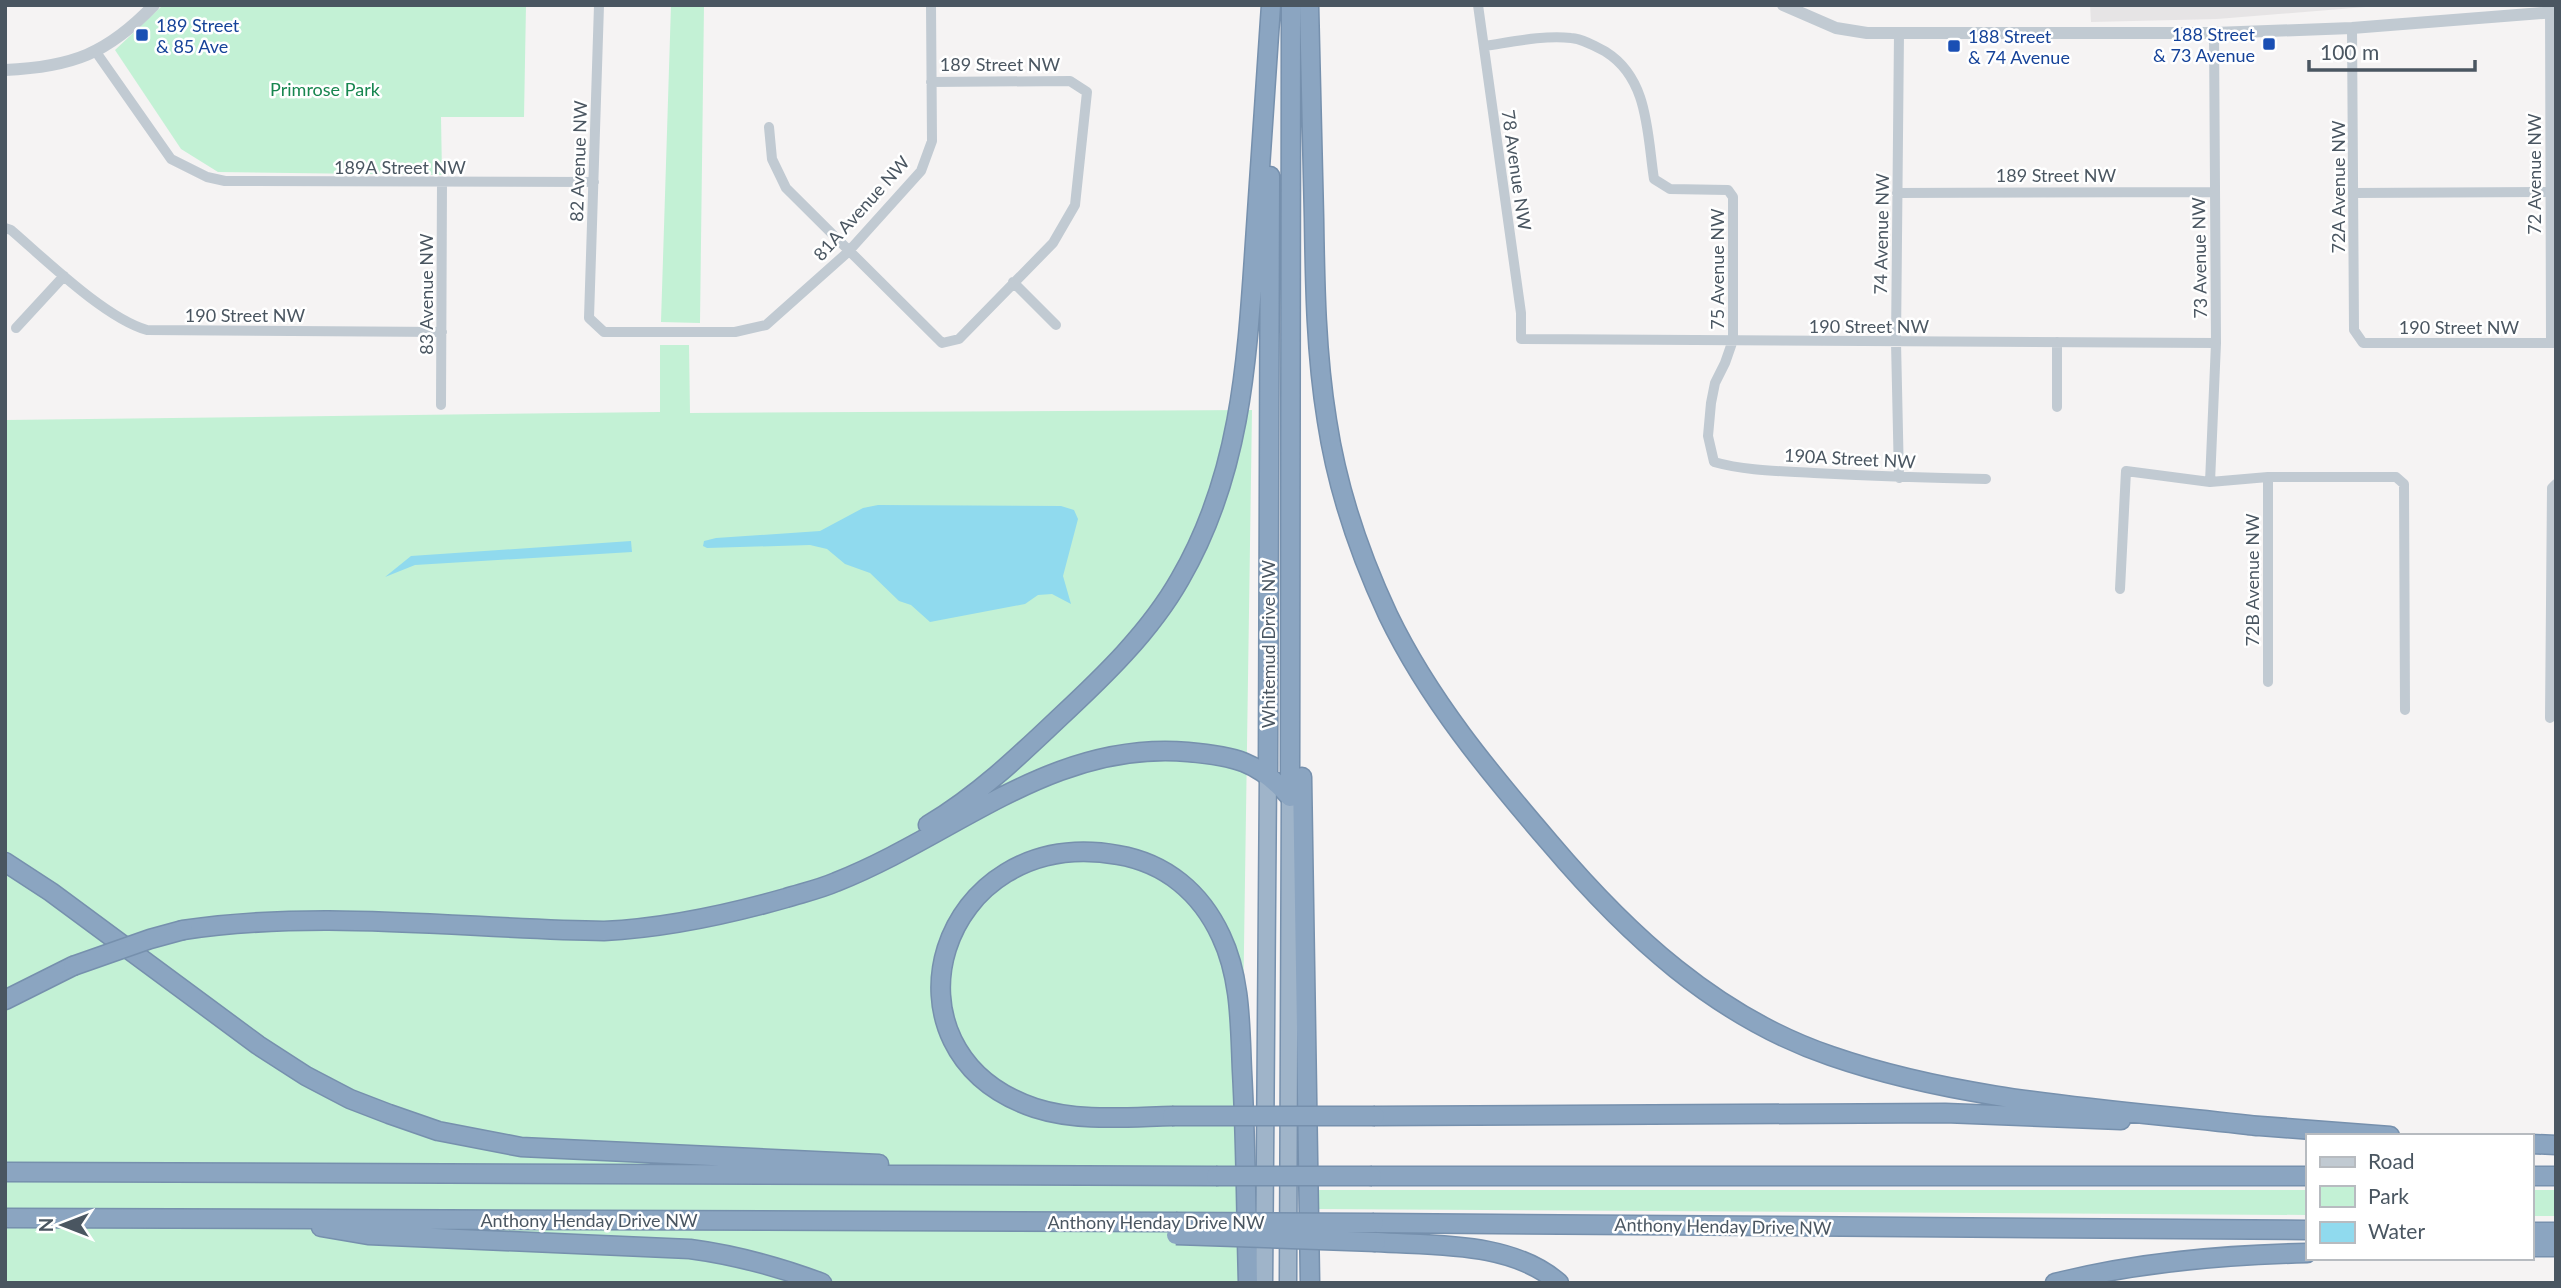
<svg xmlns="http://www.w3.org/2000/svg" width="2561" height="1288" font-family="Lato,sans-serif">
  <rect width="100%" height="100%" fill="#f5f3f3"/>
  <path fill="#e6e4e5" d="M2090,5H2390L2217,19L2091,22Z"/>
  <path fill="#c3f1d5" d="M163,5H526L524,117H441L442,175L218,172L181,149L115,50Z
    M671,5H704L700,323L661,322Z
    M660,345H689L690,413L1252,410L1239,1283H5V420L660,412Z
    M1319,1190H2307V1215L1319,1209Z
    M2531,1190H2556V1216H2531Z"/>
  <path fill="#90daee" d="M878,505L1061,506L1074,510L1078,519L1063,576L1071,604L1052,594L1038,595L1025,604L930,622L911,605L899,601L870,573L845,564L827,549L810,545L707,548L703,546L704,541L716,538L820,531L863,508Z
    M631,541L632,552L415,565L385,577L411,556Z"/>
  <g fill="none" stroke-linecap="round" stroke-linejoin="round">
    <g stroke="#7690ad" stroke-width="19">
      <path id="trunk" d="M1264,1283L1268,775
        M1288,1283L1290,797"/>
    </g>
    <g stroke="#7690ad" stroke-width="21">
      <path id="motorway" d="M1309,5C1311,76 1312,147 1314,218C1315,286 1316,354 1327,421C1337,487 1360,555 1388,615C1429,700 1489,772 1550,843C1627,934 1716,1017 1831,1056C1967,1103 2115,1109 2257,1126
        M1268,775L1270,176
        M1302,777L1310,1283
        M1290,797L1291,5
        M928,825C977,796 1018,757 1059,718C1103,677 1150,632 1180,579C1241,474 1247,361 1255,242C1260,163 1265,84 1271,5
        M5,862L51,892L258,1045L306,1076L350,1099L389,1114L438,1131L521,1147L879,1164
        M183,930C322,909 464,929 604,931C666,928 726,915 786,898C802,893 820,889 836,882C955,835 1052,740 1188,752C1234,756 1258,761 1290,797
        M5,1000L73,966
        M1172,1116C1128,1117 1078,1122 1035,1108C869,1052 938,823 1118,855C1166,863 1201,893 1221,936C1241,978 1240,1026 1242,1071C1246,1142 1246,1212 1248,1283
        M1375,1116L1945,1113L2121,1120
        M2247,1125L2390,1136
        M2531,1144L2556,1145
        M5,1172L1216,1176
        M1372,1176H2307
        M2531,1176H2556
        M5,1218L1176,1222
        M1374,1223L2307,1230
        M321,1227L368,1235L690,1249C735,1255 779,1267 822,1283
        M2531,1232H2556
        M1376,1242C1435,1246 1511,1241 1559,1283
        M2531,1247H2556
        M2055,1283C2138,1262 2222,1255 2307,1253"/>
    </g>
    <path stroke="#c1cad2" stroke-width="10" d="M599,5L589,318L604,332H735L766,325L848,252L921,171L932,141L931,5
      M1478,5L1521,313V339L2216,343
      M2550,5L2551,343
      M2352,28L2354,330L2363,343H2556
      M1899,33L1896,342L1899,478
      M1484,46C1512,42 1543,35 1571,38C1583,39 1595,46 1606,52C1649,79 1647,134 1654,179L1670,189L1728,190L1733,197V340L1725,363L1715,383L1711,403L1708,436L1714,462C1746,471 1781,471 1814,473C1872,476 1928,478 1986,479
      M96,52L171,159L207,177L225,181L594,182
      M769,127L772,159L786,188L942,343L959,339L1053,243L1075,205L1087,92L1070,81L931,82
      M1897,193L2214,192
      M2354,193L2549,192
      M5,228L11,230C46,260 105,318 147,330L442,332
      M1013,282L1056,325
      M16,328L64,276
      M2057,342V407
      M441,405L442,183
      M2210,482L2216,343L2214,33
      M2120,589L2126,471L2210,482L2268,477H2396L2404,484L2405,710
      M2268,682V477
      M2550,718L2552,488L2556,484"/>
    <path stroke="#c1cad2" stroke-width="12" d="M1783,5L1836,28L1867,33H2214L2352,28L2556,12
      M5,70C72,67 107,54 154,5"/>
    <use href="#trunk" stroke="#9fb4c9" stroke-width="16"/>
    <use href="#motorway" stroke="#8ba5c1" stroke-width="18"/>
    <g stroke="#7690ad" stroke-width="21" stroke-linecap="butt">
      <path id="motorway-bridge" d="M73,966L150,939L183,930
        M1172,1116H1375
        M1216,1176H1372
        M1176,1222L1374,1223
        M1176,1235L1376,1242"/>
    </g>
    <use href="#motorway-bridge" stroke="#8ba5c1" stroke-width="18"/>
  </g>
  <g fill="#1a4fb4" stroke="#fff" stroke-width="2.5">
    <rect x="135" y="28" width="14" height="14" rx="3.5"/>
    <rect x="2262" y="37" width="14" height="14" rx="3.5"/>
    <rect x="1947" y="39" width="14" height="14" rx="3.5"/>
  </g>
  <g text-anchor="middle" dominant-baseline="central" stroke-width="5" stroke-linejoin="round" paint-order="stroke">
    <g font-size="18" fill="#164399" stroke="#fff" text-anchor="start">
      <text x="156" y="25">189 Street<tspan x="156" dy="21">&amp; 85 Ave</tspan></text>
      <text x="2255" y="34" text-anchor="end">188 Street<tspan x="2255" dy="21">&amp; 73 Avenue</tspan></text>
      <text x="1968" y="36">188 Street<tspan x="1968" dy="21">&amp; 74 Avenue</tspan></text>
    </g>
    <g font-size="18" fill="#4a5661" stroke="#fff">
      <text x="1000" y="64">189 Street NW</text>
      <text transform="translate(578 161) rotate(-88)">82 Avenue NW</text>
      <text x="400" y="167">189A Street NW</text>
      <text transform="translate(1517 170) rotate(82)">78 Avenue NW</text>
      <text transform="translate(2534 174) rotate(-90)">72 Avenue NW</text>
      <text x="2056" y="175">189 Street NW</text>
      <text transform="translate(2338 187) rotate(-90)">72A Avenue NW</text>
      <text transform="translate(861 208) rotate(-48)">81A Avenue NW</text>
      <text transform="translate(1881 234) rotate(-89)">74 Avenue NW</text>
      <text transform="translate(2199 258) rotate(-91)">73 Avenue NW</text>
      <text transform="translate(1717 269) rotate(-90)">75 Avenue NW</text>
      <text transform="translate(426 294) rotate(-90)">83 Avenue NW</text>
      <text x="245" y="315">190 Street NW</text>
      <text x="1869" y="326">190 Street NW</text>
      <text x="2459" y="327">190 Street NW</text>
      <text transform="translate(1850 458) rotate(3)">190A Street NW</text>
      <text transform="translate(2252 580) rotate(-90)">72B Avenue NW</text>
      <text transform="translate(1268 644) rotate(-90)">Whitemud Drive NW</text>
      <text x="589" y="1220">Anthony Henday Drive NW</text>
      <text x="1156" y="1222">Anthony Henday Drive NW</text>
      <text transform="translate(1723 1226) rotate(1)">Anthony Henday Drive NW</text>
    </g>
    <g font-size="18" fill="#17864f" stroke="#fff">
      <text x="325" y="89">Primrose Park</text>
    </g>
  </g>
  <rect width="2561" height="1288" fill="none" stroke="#4a5661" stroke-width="14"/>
  <rect x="2306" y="1134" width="228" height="126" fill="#ffffff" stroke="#b7bbc0" stroke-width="2"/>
  <rect x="2320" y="1157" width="35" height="10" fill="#c1cad2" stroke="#b7bbc0" stroke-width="2"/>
  <text x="2368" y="1169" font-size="21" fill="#4a5661">Road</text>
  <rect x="2320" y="1186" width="35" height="21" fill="#c3f1d5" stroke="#b7bbc0" stroke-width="2"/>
  <text x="2368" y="1204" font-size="21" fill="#4a5661">Park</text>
  <rect x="2320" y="1222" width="35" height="21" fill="#90daee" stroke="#b7bbc0" stroke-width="2"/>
  <text x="2368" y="1239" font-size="21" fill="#4a5661">Water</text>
  <g transform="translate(63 1225) rotate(270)" stroke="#ffffff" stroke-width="5" paint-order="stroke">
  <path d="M0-5L12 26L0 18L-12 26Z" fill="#4a5661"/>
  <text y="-10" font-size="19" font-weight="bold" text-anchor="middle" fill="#4a5661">N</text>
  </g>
  <path d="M2309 60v10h166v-10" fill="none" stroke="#4a5661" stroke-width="3.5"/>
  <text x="2320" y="60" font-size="21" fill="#4a5661" stroke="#ffffff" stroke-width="5" paint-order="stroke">100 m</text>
</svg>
